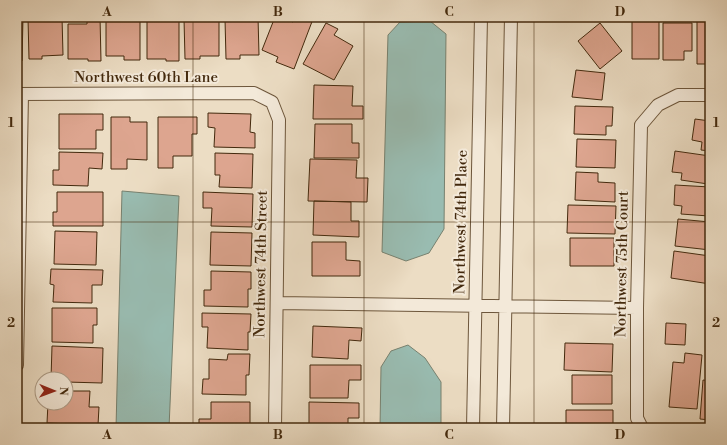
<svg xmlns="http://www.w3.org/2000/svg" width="727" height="445" font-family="'Libre Bodoni',serif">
  <rect width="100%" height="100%" fill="#ecddc4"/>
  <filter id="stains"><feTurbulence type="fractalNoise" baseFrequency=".005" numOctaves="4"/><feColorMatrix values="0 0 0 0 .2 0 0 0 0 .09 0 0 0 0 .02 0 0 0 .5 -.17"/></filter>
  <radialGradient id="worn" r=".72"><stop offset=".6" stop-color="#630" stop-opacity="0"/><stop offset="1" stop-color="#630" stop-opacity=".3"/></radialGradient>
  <path fill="#99bcb1" stroke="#77816f" d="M430,21L446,34L444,229L429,253L406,261L382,252L388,35L400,22Z
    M122,191L179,196L169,428H116Z
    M408,345L425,358L441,382V428H380L381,367L391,351Z"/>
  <path fill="#dda58f" stroke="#43290d" d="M17,17H23L22,61L17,60Z
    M47,17H62L63,55L42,56V59H29L28,18H47Z
    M87,17H100L101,61H88V59H68V24H87Z
    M125,17H140V60H124V56H106V19H125Z
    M147,17H179V61H166V59H147Z
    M203,17H219V56H200V59H185L184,19H203Z
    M245,17H258L259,55H240V59H226L225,19L245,18Z
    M275,17H279L293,22L295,17H308L313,19L294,69L276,62L278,57L262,50Z
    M632,17H659V59H632Z
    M697,17H710V64H697Z
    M326,23L338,29L334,35L353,46L334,80L303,64Z
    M600,23L622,51L600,69L578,41Z
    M663,23H692V51H684V60H663Z
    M576,70L605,73L602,100L572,97Z
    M314,85L353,86L352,106H363V119H313Z
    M575,106L613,107L612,126H606V135L574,134Z
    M208,113L251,114L250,132L255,133V148L214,147L215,128L208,127Z
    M59,114H103V130H96V149H59Z
    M111,117H130V122H147V160L127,159V169H111Z
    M158,117H197V134H192V156H173V168H158Z
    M695,119L710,121V151L701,150L702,142L692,140Z
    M315,124H352V143H359V158H314Z
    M577,139L616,140L615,168L576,167Z
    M675,151L710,156L708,184L681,180L682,173L672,172Z
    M59,152L103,153L102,169L89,168L88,186L53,185V170H59Z
    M215,153L253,154L252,188L219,187L220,175H215Z
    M310,159L357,160L356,178H368L367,202L308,201Z
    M576,172L598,173V182L615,183V202L575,200Z
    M675,185L710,187L709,216L681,214L682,206L674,205Z
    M57,192H103V226H53V212H57Z
    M203,192L253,194L252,227L211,226L212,208H203Z
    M314,201L351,202V221H359V237L313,235Z
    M568,205L616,206L615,234L567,233Z
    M678,219L710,222V250L675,246Z
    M55,231L97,232L96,265L54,264Z
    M211,232L252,233L251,266L210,265Z
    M570,238H614V266H570Z
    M312,242H346V260L360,261V276H312Z
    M674,251L710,256V284L671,278Z
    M51,269L103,270L102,285H92V303L53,302L54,285L50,284Z
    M211,271L251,272V289H248V307L204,306V290H211Z
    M52,308H97V325H93V343L52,342Z
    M202,313L251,314L250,332H248V350L207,348L208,327H202Z
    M666,323L686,324L685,345L665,344Z
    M313,326L362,328L361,341L349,340L348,359L312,357Z
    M565,343L613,344L612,372L564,370Z
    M52,346L103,348L102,383L66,382V379H51Z
    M685,353L702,355L697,409L669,407L673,362L684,363Z
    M228,354H250L249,375H246V395L202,394L203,379H209V359L227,360Z
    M310,365H361V380H349L348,398H310Z
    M572,375H612V404H572Z
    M703,380L710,381V420L700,419Z
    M66,391H90L89,407H99L98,425L47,423L48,403H66Z
    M211,402H250V428H199V419H211Z
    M309,402L359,403V418H348V428H309Z
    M566,410H613V428H566Z"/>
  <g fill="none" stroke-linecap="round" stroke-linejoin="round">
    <g stroke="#6d563b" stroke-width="14">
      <path id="street" d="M17,94L254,93L272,102L279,120L275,428
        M277,303L637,308
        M17,365L22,94
        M473,428L481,17
        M503,428L511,17
        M642,428L637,418V308L641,125L658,105L678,95H710"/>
    </g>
    <use href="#street" stroke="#f3e9d9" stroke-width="12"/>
  </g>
  <path fill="none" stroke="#43290d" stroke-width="1" stroke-opacity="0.55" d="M193,17V428M364,17V428M534,17V428M17,222H710"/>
  <g text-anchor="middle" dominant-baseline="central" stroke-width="4" stroke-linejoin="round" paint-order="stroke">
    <g font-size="15" fill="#43290d" stroke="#f3e9d9">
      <text x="146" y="77">Northwest 60th Lane</text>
      <text transform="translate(461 222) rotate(-89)">Northwest 74th Place</text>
      <text transform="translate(261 264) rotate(-89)">Northwest 74th Street</text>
      <text transform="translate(622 264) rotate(-89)">Northwest 75th Court</text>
    </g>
  </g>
  <rect width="727" height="445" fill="none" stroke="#ecddc4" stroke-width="44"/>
  <g transform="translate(54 391) rotate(91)"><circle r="19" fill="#f3e9d9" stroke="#ad9c87"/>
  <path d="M0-3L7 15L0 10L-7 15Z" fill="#8f2418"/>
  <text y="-6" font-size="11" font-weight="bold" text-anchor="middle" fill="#43290d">N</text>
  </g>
  <rect x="22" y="22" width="683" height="401" fill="none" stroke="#43290d" stroke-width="1.5"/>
  <g font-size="13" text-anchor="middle" font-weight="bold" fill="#43290d">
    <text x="107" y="16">A</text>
    <text x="278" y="16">B</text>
    <text x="449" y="16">C</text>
    <text x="620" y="16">D</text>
    <text x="11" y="127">1</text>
    <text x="716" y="127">1</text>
    <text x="11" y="327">2</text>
    <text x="716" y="327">2</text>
    <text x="107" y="439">A</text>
    <text x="278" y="439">B</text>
    <text x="449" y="439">C</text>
    <text x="620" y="439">D</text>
  </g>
  <rect width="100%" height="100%" filter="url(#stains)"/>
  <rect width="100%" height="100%" fill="url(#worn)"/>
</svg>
